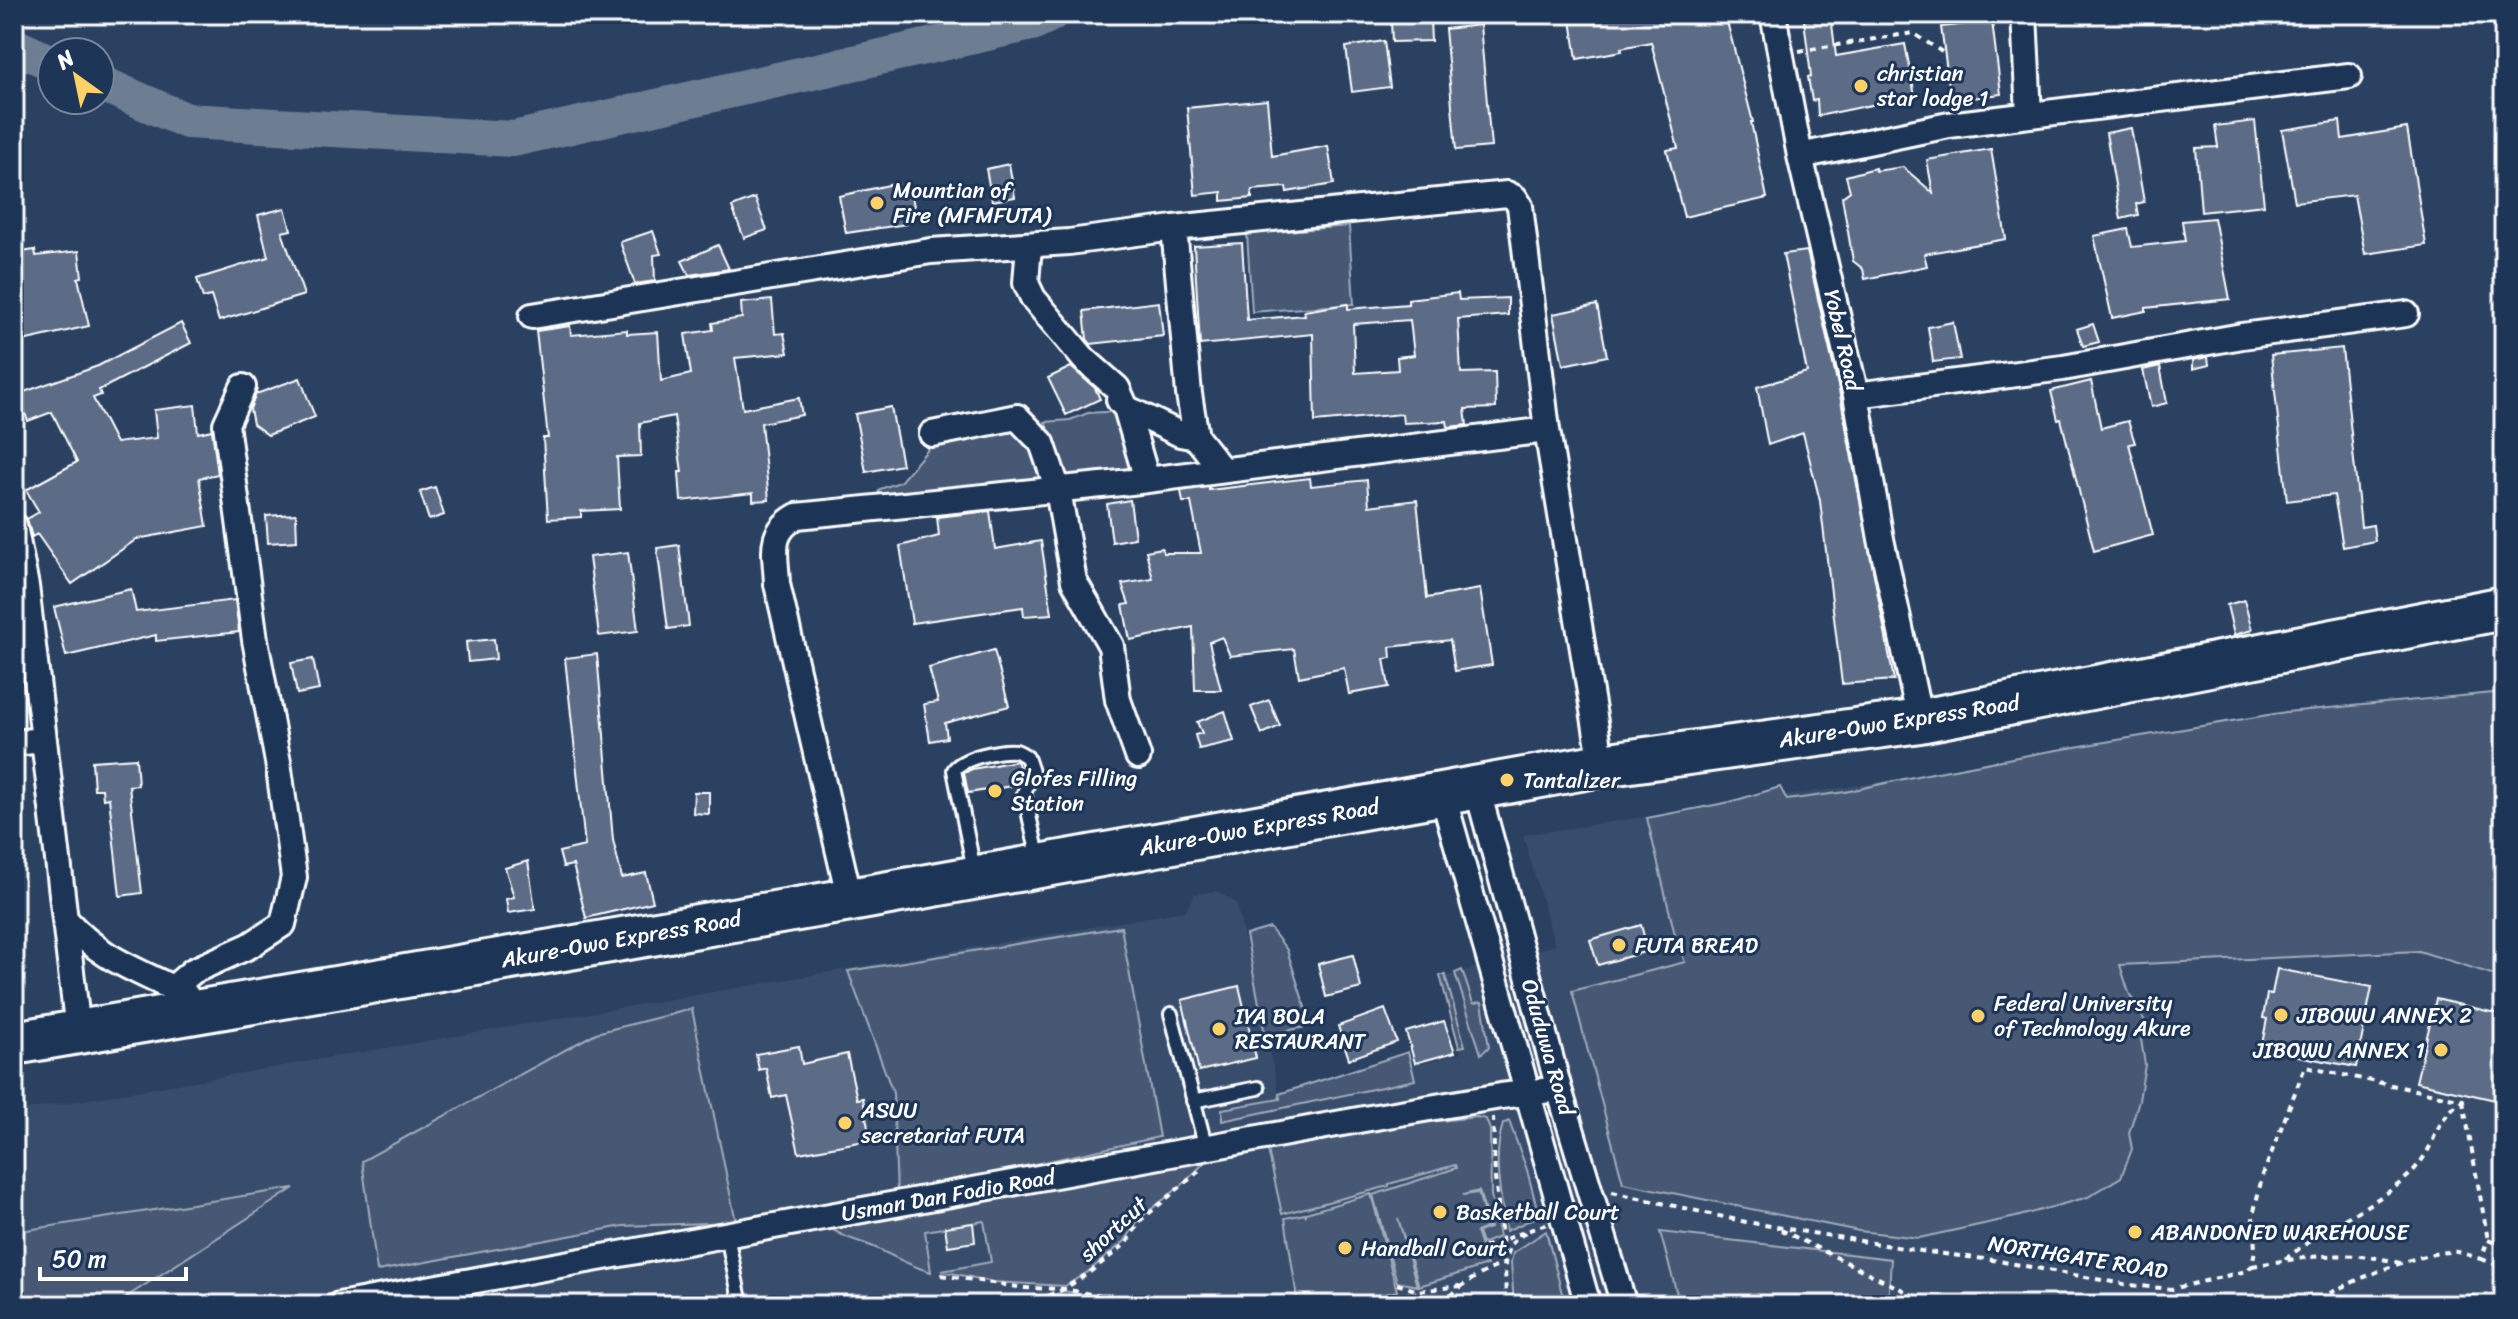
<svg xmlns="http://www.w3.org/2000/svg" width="2518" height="1319" font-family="Sriracha,sans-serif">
  <rect width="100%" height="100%" fill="#2a4161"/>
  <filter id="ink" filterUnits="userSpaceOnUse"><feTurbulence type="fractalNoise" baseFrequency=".0125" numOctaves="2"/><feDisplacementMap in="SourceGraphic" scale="16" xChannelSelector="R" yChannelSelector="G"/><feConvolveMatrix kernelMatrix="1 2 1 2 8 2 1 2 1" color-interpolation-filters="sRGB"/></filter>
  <g filter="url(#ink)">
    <path fill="#394e6c" d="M2504,689V1305H14V1112L1185,911L1195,894L1217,891L1236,903L1279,1093L1408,1052L1412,1066L1461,1053L1441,978L1555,945L1523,835Z"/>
    <path fill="#465975" stroke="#a2acba" stroke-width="2" d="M1349,226L1354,304L1252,312L1247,234Z
      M1121,411L1142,476L1064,486L1054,444L1045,422L1070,420L1088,413Z
      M1019,421L1053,485L873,504L880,489L900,482L937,439Z
      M2504,692V978L2419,951L2120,965L2129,993L2146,1023L2141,1039L2145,1065L2139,1100L2129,1133L2132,1149L2121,1177L2088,1197L2016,1217L1919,1238L1859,1231L1623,1183L1572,991L1685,962L1676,939L1647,818L1730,802L1780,787L1787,800L1845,792L1922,775L2039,753L2286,712Z
      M1121,927L1159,1137L897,1194L893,1093L848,971Z
      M1270,928L1287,950L1311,1026L1265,1035L1246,935Z
      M1462,970L1473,1003L1482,1002L1489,1047L1481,1054L1455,973Z
      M1440,975H1445L1465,1046L1459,1047Z
      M692,1009L736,1222L623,1226L377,1271L362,1161L596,1033Z
      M1408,1052L1415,1080L1222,1121V1109L1280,1099L1279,1094Z
      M1477,1117L1486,1119L1490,1130L1491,1195L1499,1237L1482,1244L1478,1232L1490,1228L1479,1191L1463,1195L1478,1193L1488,1227L1476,1232L1487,1265L1419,1286L1398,1218L1417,1286L1397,1282L1373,1195L1456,1168L1455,1165L1389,1184V1186L1282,1214L1268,1150L1419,1123Z
      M1509,1121L1527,1170L1539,1216L1506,1231C1501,1196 1492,1159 1503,1124Z
      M1212,1155L1182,1185L1139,1219L1125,1241L1089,1271L1065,1286L993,1282L942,1271L991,1262L984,1221L925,1231L931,1272C910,1266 893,1256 874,1247C857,1240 842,1238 828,1226Z
      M294,1188L114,1305H14V1232Z
      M1371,1194L1397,1291L1342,1305H1298L1285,1218L1305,1214L1306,1216V1213Z
      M1546,1231L1565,1305H1514L1511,1262L1513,1253Z
      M1660,1232L1891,1259L1888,1305H1680Z
      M1064,1291L1133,1305H1032Z
      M543,1295L545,1305H469Z"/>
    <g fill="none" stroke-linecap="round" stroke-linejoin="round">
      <path stroke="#6d7d92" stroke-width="36" d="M14,46L52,63
        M100,83L187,121L513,139L1032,23L1051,14"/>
    </g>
    <path fill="#5b6c86" stroke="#fff" stroke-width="2" fill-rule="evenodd" d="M1570,14H1725L1753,122H1751L1767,198L1684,217L1667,150L1678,148L1651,42L1621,48L1622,51L1577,59Z
      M1831,16L1836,56L1905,44L1915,96L1818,116L1817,100L1812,101L1808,77L1811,76L1804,20Z
      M1430,20L1431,41L1392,42L1391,21Z
      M1992,21L2001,94L1951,101L1941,27Z
      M1480,25L1491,147L1456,150L1445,29Z
      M1384,41L1390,87L1352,92L1346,47Z
      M1267,100L1272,156L1328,146L1334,184L1287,192L1286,187L1252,190V198L1222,201V192L1195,195L1187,108Z
      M2255,121L2264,205L2201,212L2196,148L2218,147L2215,126Z
      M2340,121L2342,139L2407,128L2426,245L2365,254L2354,195L2295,202L2282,130Z
      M2131,128L2144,202L2136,204L2138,215L2121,219L2106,133Z
      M1991,149L2006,239L1924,254L1927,266L1865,279L1863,269L1853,261L1842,197L1850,191L1846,176L1875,168L1876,171L1903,167L1933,193L1927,160Z
      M1009,164L1015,197L992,201L986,169Z
      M898,183L901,194L911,192L915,211L905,213L907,224L846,233L839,196Z
      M755,198L767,230L744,238L732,207Z
      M285,208L291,230L282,232L304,295L219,321L211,296L203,298L197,279L268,257L258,215Z
      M2214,218L2230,299L2146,308V311L2112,318L2094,236L2128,229L2132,247L2185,241L2182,221Z
      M653,231L661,254L654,255L655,281L635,284L620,242Z
      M1242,243L1247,320L1305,315L1304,311L1348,304V309L1408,304V299L1458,293L1459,300L1508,298V315L1458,319L1461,373L1495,372L1496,408L1465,409L1467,425L1448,427L1447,421L1403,423L1402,414L1315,422L1313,334L1200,345L1194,246ZM1410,320L1414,355L1397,357L1398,370L1355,373L1353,324Z
      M718,245L729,269L689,275L682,261Z
      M35,250L36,256L79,251L82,277L78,278L89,326L14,343V253Z
      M1807,251L1839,390L1894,680L1842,684L1820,501L1803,433L1768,445L1757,387L1807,372L1783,254Z
      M772,300L775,334L784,333L788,353L735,358L743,409L799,398L802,415L761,423L769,500L753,501V493L681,501L679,472H682L674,416L640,423L641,456L617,457L620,509L581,511V517L548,519L543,438H548L536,331L570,326L571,335L627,330V334L658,332L661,381L691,374L685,334L713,330L712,323L742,318L741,303Z
      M1159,302L1163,336L1091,344L1087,339L1084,311Z
      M1597,305L1607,356L1563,365L1553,314Z
      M1953,322L1960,359L1933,362L1928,327Z
      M181,323L191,343L99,390L101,395L93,398L116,443L157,438L154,410L195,405L198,433L212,430L218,474L199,478L207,526L137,539L72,584L37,534L32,537L27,519L39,512L26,490L77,462L52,412L28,421L18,394L98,366Z
      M2093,324L2099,342L2083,346L2077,329Z
      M2342,348L2361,527L2373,525L2375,541L2343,547L2334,495L2287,501L2271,355Z
      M2208,357L2209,365L2193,369V360Z
      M2160,366L2167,403L2151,407L2143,370Z
      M1071,367L1095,388L1100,399L1066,415L1048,378Z
      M300,378L315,417L268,435L253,424L250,409L256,394Z
      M2091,381L2101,428L2128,421L2135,443L2129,444L2153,535L2094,551L2061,419L2058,420L2051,391Z
      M891,407L902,465L866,472L855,414Z
      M1310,478L1311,486L1367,480L1369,506L1417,500L1427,598L1480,589L1492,665L1455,671L1450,640L1390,647L1391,658L1384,659L1389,687L1349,694L1344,668L1299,677L1294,649L1230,656L1222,637L1209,642L1221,690H1195L1193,627L1130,640L1123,605L1129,604L1122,584L1153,579L1146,551L1162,548L1163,553H1201L1191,502H1183L1181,491L1209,487V490Z
      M435,487L444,515L429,520L420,492Z
      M1130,500L1135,538L1112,542L1107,504Z
      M990,511L995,549L1041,541L1052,614L1024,616L1023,607L912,623L900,546L939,536L937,517Z
      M296,514L297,541L268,543L266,516Z
      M679,545L689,626L668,629L657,548Z
      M628,552L638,631L599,636L589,557Z
      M131,589L136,612L235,600L239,632L156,641V635L66,656L54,607Z
      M2244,600L2252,630L2234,635L2227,605Z
      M494,639L496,659L468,662L466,642Z
      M994,650L1009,706L945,723L947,738L930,741L924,704L938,702L929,668Z
      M597,654L613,840L622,878L646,873L653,902L586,918L573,865L563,867L559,852L585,846L565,658Z
      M313,659L319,690L297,694L291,663Z
      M1269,700L1280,726L1262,734L1251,707Z
      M1225,711L1234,741L1199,749L1195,735L1202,733L1197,722Z
      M136,758L138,785L129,786L142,893L120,896L109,798L103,799L102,789H94L92,761Z
      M1017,761L1022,774L1018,785L968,793L964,773L972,769Z
      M694,792H709V814L693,813Z
      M528,861L535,909L508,913L506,899L514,897L505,868Z
      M1641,925L1648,951L1598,965L1590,940Z
      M1353,955L1361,988L1326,997L1318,964Z
      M2277,969L2372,987L2356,1067L2261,1049L2267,1019L2263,1018L2267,994H2272Z
      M1239,986L1256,1058L1199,1071L1182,1000Z
      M2436,999L2504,1015V1102L2416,1082Z
      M1385,1009L1397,1042L1349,1059L1338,1026Z
      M1444,1021L1455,1052L1415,1063L1406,1032Z
      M799,1046L802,1064L847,1054L857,1099L863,1098L870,1140L799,1153L786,1095L772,1098L766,1068L759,1070L756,1054Z
      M973,1223L975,1242L948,1246L945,1227Z"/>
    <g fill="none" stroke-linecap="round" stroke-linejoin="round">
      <g stroke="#fff" stroke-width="18">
        <path id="lane" d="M974,870L954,770C962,758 1001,749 1016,751C1018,751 1025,756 1027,757L1032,772L1024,793L1039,860
          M1171,1014L1206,1148
          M1193,1101L1258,1088
          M727,1235L741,1305
          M2470,1305L2471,1303"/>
      </g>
      <g stroke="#fff" stroke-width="30">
        <path id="street" d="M1773,14L1800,156L1856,395L1881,539L1920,721
          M2024,14L2029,115
          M1800,156L1949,125L2349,76
          M1174,228L1189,394L1196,437L1222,470
          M1029,245L1026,283L1033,298L1084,359L1117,388L1126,408L1180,434L1196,437
          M532,316L931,251L1069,242L1174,228L1507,194L1515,198L1520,206L1547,430L1602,765
          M1856,395L2063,368L2242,336L2406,314
          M1119,400L1126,408L1147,480
          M932,434L1017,417L1042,443L1058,490L1074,581L1111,646L1118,700L1138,756
          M14,525L26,586L78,1031
          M14,743L43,740
          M1477,788L1559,1089L1624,1305
          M1443,796L1588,1305
          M850,900L777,584C776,553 767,533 797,516L1131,482L1547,430
          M65,919C104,962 137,969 186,995
          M173,988L193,971L249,946L283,924L294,877L278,762L255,640L226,424L243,387
          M339,1305L1364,1119L1501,1096L1559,1089"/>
      </g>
      <g stroke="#fff" stroke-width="48">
        <path id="highway" d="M14,1043L850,900L1602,765L1920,721L2504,608"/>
      </g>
      <path stroke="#fff" stroke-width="4" stroke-dasharray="6 6" stroke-linecap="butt" d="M1799,51L1913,33L1945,54
        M2463,1101L2488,1240
        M1493,1117L1495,1178L1505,1263L1506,1305
        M1612,1192L1746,1222L1927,1252L1993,1260L2129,1285L2172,1289L2246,1271L2252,1266L2255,1250L2253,1216L2262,1177L2305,1067L2463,1100C2433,1121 2438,1141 2418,1165C2399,1190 2360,1209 2333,1226C2315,1237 2299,1249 2282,1261
        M1781,1230L1933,1305
        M2488,1240L2504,1247
        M1484,1247L1546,1224
        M2481,1259L2504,1267
        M2252,1266C2306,1257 2347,1249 2400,1263
        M941,1275L1024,1288L1064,1289L1147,1305
        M1397,1284L1418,1291L1460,1286
        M1026,1305L1064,1289L1090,1272L1127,1243L1140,1221L1199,1171
        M1369,1305L1416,1292
        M1443,1305C1459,1284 1481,1273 1505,1263L1511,1244L1527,1231
        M2309,1305C2338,1286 2423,1249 2457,1252C2465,1253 2473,1257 2481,1259L2488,1240"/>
      <use href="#lane" stroke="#1d3557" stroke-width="12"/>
      <use href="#street" stroke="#1d3557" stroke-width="24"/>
      <use href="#highway" stroke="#1d3557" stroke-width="42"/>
    </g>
  </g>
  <g fill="#ffd166" stroke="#1d3557" stroke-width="3">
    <circle cx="1861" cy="86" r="8"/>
    <circle cx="877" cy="203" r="8"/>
    <circle cx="1507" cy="780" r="8"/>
    <circle cx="995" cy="791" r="8"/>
    <circle cx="1619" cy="945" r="8"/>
    <circle cx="2281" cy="1015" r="8"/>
    <circle cx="1978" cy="1016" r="8"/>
    <circle cx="1219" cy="1029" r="8"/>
    <circle cx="2441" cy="1050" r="8"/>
    <circle cx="845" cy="1123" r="8"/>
    <circle cx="1440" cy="1212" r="8"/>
    <circle cx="2135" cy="1232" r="8"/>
    <circle cx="1345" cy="1248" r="8"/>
  </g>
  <g text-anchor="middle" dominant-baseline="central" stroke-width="6" stroke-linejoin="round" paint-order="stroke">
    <g font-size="22" fill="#fff" stroke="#1d3557" text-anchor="start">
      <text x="1877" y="73">christian<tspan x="1877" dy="25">star lodge 1</tspan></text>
      <text x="893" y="190">Mountian of<tspan x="893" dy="25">Fire (MFMFUTA)</tspan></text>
      <text x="1011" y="778">Glofes Filling<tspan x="1011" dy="25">Station</tspan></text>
      <text x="1523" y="780">Tantalizer</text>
      <text x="1635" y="945">FUTA BREAD</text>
      <text x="1994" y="1003">Federal University<tspan x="1994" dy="25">of Technology Akure</tspan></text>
      <text x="2297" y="1015">JIBOWU ANNEX 2</text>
      <text x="1235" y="1016">IYA BOLA<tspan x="1235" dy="25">RESTAURANT</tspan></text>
      <text x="2425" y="1050" text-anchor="end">JIBOWU ANNEX 1</text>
      <text x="861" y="1110">ASUU<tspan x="861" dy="25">secretariat FUTA</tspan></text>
      <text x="1456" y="1212">Basketball Court</text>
      <text x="2151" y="1232">ABANDONED WAREHOUSE</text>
      <text x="1361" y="1248">Handball Court</text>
    </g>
    <g font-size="22" fill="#fff" stroke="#1d3557">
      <text transform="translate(1843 340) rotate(77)">Yobel Road</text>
      <text transform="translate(1899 721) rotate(-9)">Akure-Owo Express Road</text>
      <text transform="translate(1259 827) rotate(-10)">Akure-Owo Express Road</text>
      <text transform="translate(621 939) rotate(-10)">Akure-Owo Express Road</text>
      <text transform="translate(1548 1047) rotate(74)">Oduduwa Road</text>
      <text transform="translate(948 1195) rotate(-10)">Usman Dan Fodio Road</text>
      <text transform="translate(1113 1229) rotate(-43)">shortcut</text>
      <text transform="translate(2078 1257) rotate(9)">NORTHGATE ROAD</text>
    </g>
  </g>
  <rect width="2518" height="1319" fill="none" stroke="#1d3557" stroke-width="48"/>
  <rect x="24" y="24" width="2470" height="1271" fill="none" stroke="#fff" stroke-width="3" filter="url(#ink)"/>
  <g transform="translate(76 76) rotate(327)"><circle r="38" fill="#1d3557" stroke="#77869a" stroke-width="2"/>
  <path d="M0-6L14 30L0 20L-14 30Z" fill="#ffd166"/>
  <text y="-12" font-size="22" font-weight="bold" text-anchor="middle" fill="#ffffff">N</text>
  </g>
  <path d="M40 1267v12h146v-12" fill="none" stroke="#ffffff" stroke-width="4"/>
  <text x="52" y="1267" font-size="24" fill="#ffffff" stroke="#1d3557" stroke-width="6" paint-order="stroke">50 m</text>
</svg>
